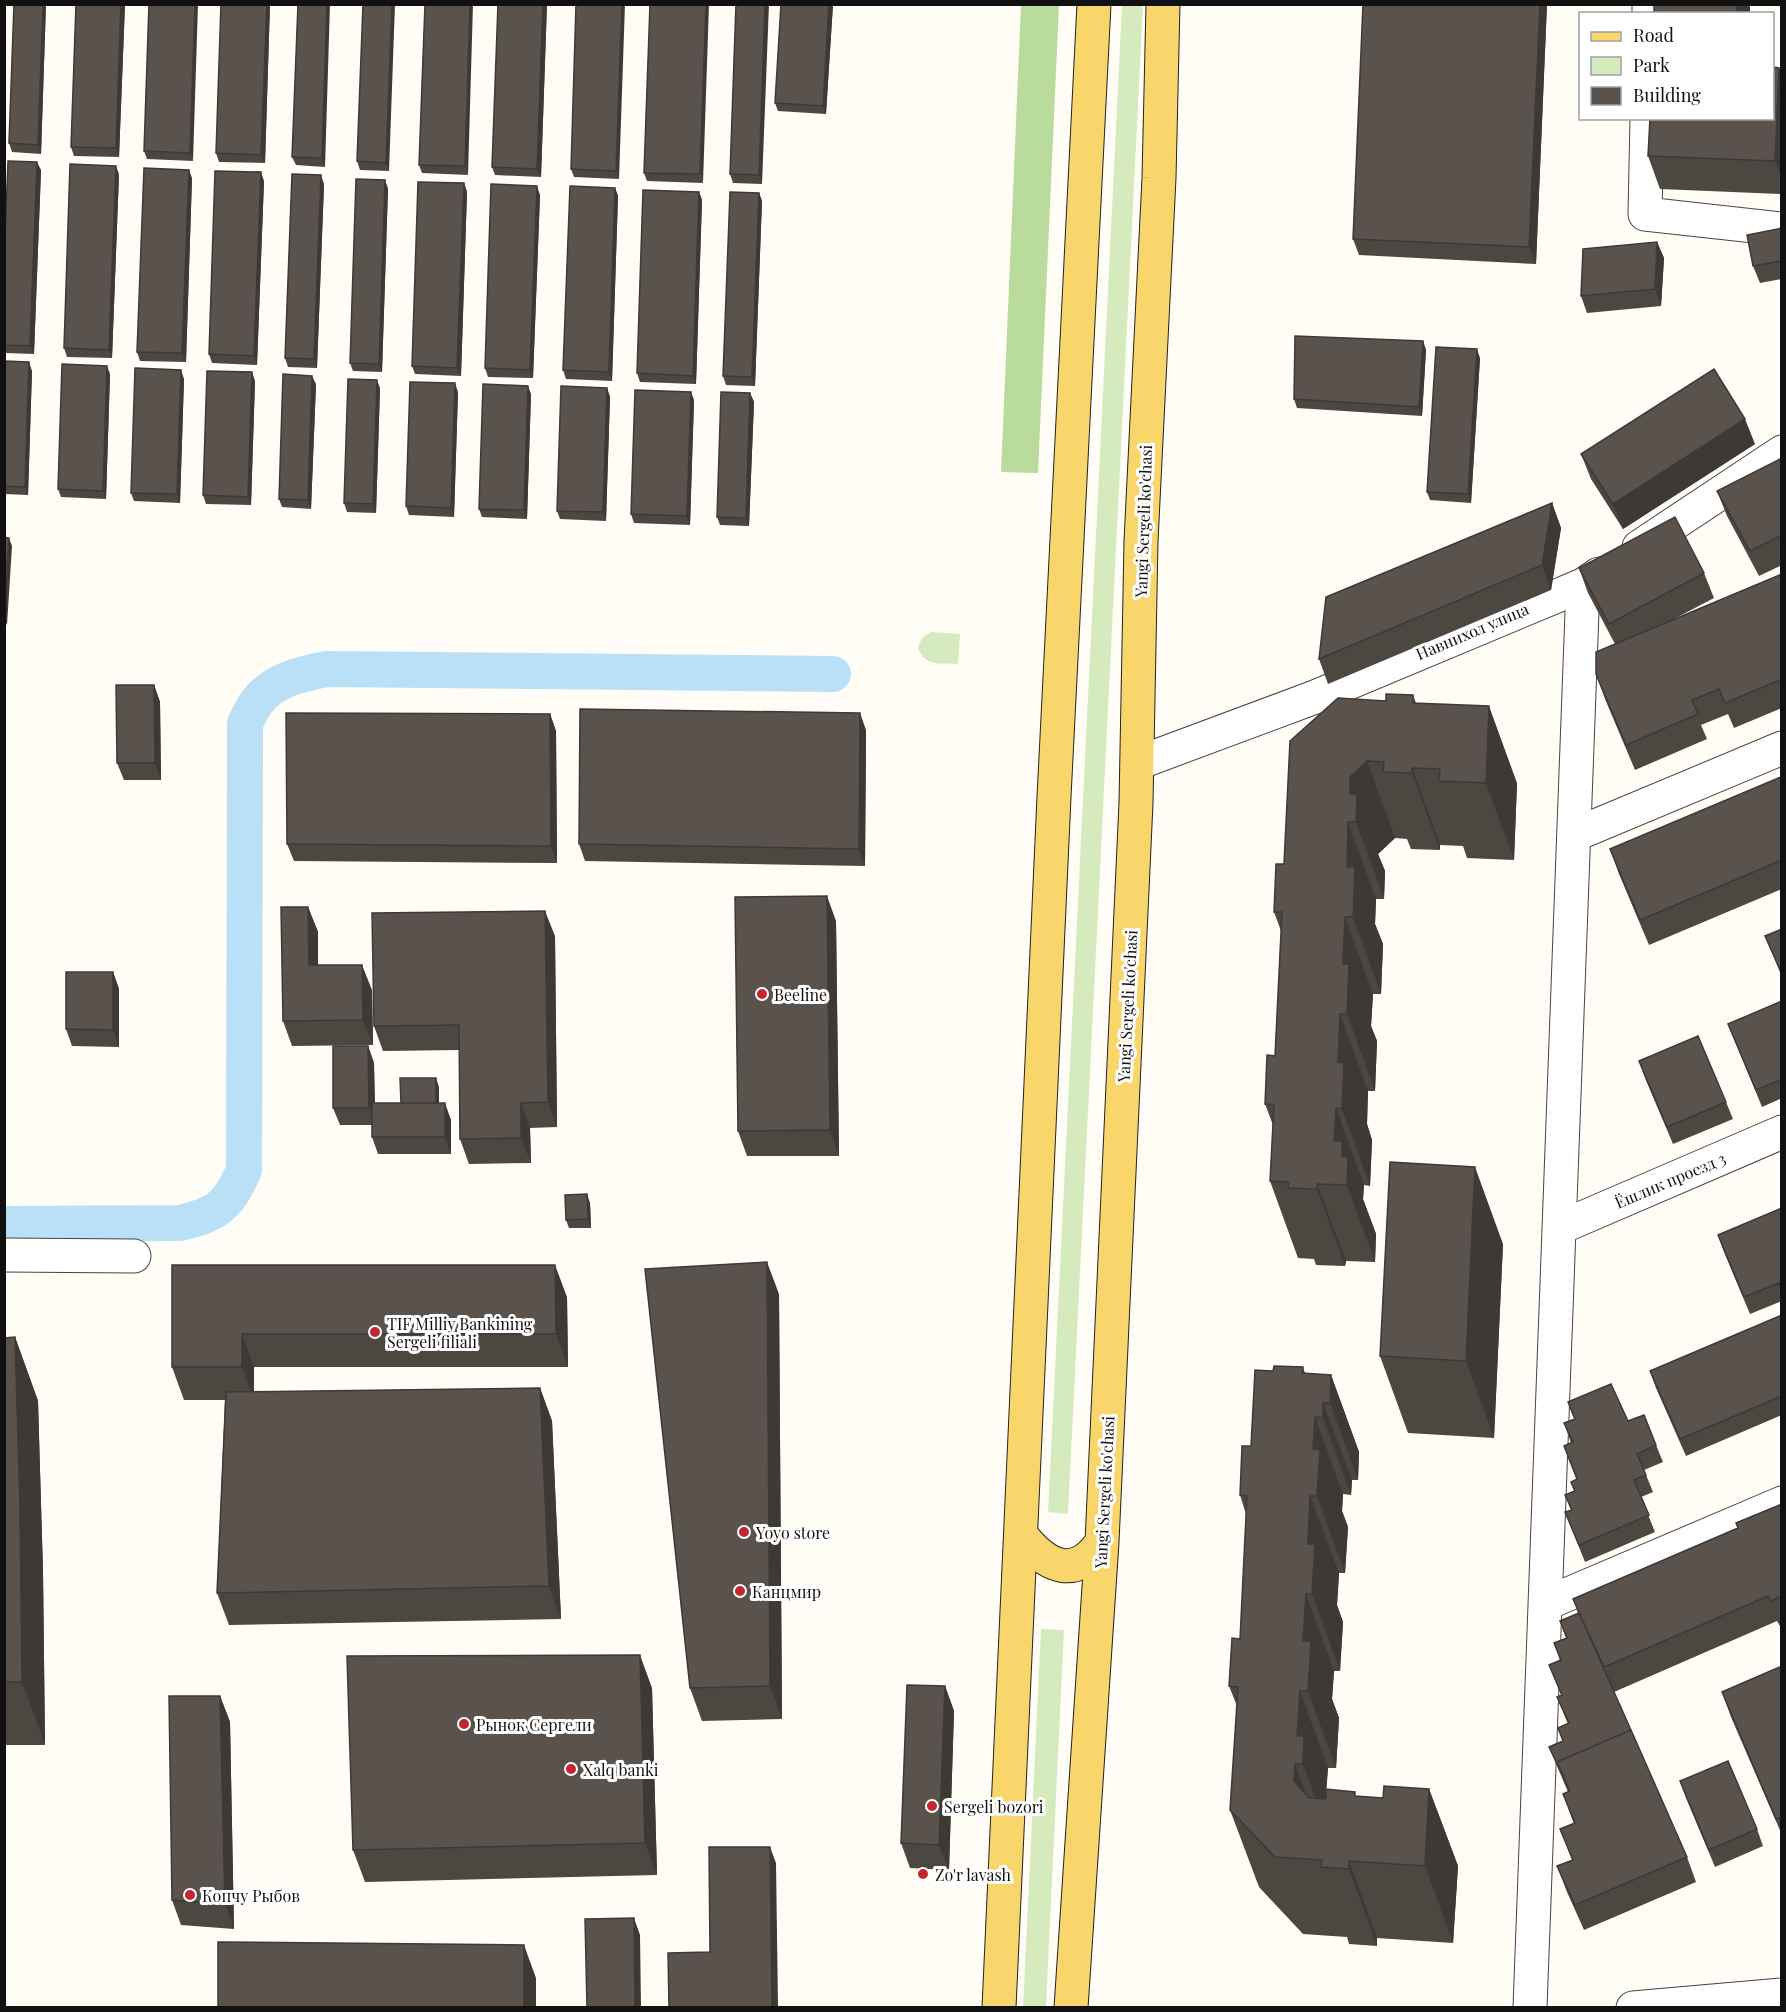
<svg xmlns="http://www.w3.org/2000/svg" width="1786" height="2012" font-family="'Playfair Display',serif">
  <rect width="100%" height="100%" fill="#fffdf5"/>
  <path fill="#d5ebbd" d="M1122,5H1143L1068,1514L1048,1512Z
    M931,632L960,634L958,664C941,663 925,667 918,648L922,638Z
    M1041,1629L1064,1630L1046,2007L1023,2008Z"/>
  <path fill="#b9dc9c" d="M1021,5H1059L1038,473L1001,472Z"/>
  <g fill="none" stroke-linecap="round" stroke-linejoin="round">
    <path stroke="#b9e0f7" stroke-width="36" d="M4,1224L180,1223C218,1214 228,1206 244,1170L245,723C249,716 252,708 257,702C273,680 301,674 326,669L833,674"/>
    <g stroke="#444" stroke-width="35">
      <path id="minor" d="M1649,14V4
        M1647,118L1645,214L1782,229
        M1639,547L1782,452
        M1138,763L1315,697L1583,585L1599,574
        M1574,835L1782,748
        M1559,1228L1782,1132
        M4,1255L134,1256
        M1545,1604L1782,1503
        M1530,2008L1583,585
        M1633,2008L1782,1995"/>
    </g>
    <g stroke="#222" stroke-width="35">
      <path id="major" d="M1022,1536C1047,1567 1075,1581 1102,1542
        M999,2008L1054,797L1094,4
        M1071,2008L1102,1542L1136,803L1141,541L1159,178L1163,4"/>
    </g>
    <use href="#minor" stroke="#fff" stroke-width="33"/>
    <use href="#major" stroke="#f9d66b" stroke-width="33"/>
  </g>
  <path fill="#4d4742" d="M14,4H46L41,154L12,152L9,143Z
    M76,4H125L119,157L74,156L71,147Z
    M149,4L193,161L147,159L144,151Z
    M221,4H270L265,163L219,162L216,153Z
    M298,4L325,167L296,165L292,157Z
    M363,4L389,171L360,170L357,161Z
    M425,4L468,175L422,173L419,165Z
    M498,4H547L541,177L495,175L492,167Z
    M576,4L619,179L574,177L571,169Z
    M650,4L703,183L647,181L644,173Z
    M736,4L762,184L733,183L730,174Z
    M833,4L826,114L778,111L775,103Z
    M1547,4L1536,264L1359,255L1353,239Z
    M1779,68L1782,74V194L1660,189L1648,156Z
    M41,170L34,354L5,353L4,264Z
    M119,174L112,358L67,357L64,348Z
    M192,178L186,362L140,361L137,352Z
    M385,180L388,189L382,372L353,371L350,363Z
    M264,181L257,365L212,363L209,354Z
    M464,183L467,192L461,376L415,374L412,366Z
    M324,184L317,368L288,367L285,358Z
    M615,188L618,196L612,381L566,379L563,370Z
    M699,192L702,200L696,384L640,382L637,373Z
    M759,193L762,201L755,386L726,385L723,376Z
    M540,195L533,378L488,377L485,368Z
    M1782,228V279L1760,283L1753,266Z
    M1657,242L1664,258L1661,306L1587,313L1581,296Z
    M1423,341L1426,350L1422,416L1297,408L1294,399Z
    M1480,358L1471,503L1430,500L1427,492Z
    M4,361L32,371L28,495L4,494Z
    M110,374L106,499L61,497L58,489Z
    M184,379L180,503L134,501L131,493Z
    M255,381L251,505L206,504L203,495Z
    M316,384L311,509L282,507L279,499Z
    M380,388L376,513L347,512L344,503Z
    M607,388L610,397L606,521L560,519L557,511Z
    M458,392L454,517L409,515L406,506Z
    M750,393L754,402L749,526L720,525L717,517Z
    M531,394L527,519L482,517L479,509Z
    M694,400L690,525L634,523L631,514Z
    M1755,444L1623,529L1591,479L1581,454Z
    M1782,458V565L1759,576L1727,516L1717,491Z
    M1552,503L1561,528L1551,590L1328,684L1319,659Z
    M1579,568L1704,573L1714,598L1672,620L1782,574V708L1734,728L1728,714L1701,725L1707,739L1635,770L1605,699L1596,674L1615,644L1588,593Z
    M154,685L160,702L161,780H124L117,763Z
    M1413,695L1416,703L1517,783L1514,860L1467,858L1463,846L1440,845V850L1411,849L1407,839L1395,838L1378,854L1385,871L1384,899H1376L1375,924L1383,944L1381,994H1373L1371,1026L1377,1041L1375,1091H1368L1367,1124L1372,1140L1370,1186L1364,1185L1363,1199L1376,1234L1375,1262L1346,1261L1345,1266L1316,1265L1314,1259L1298,1258L1270,1181L1273,1125L1265,1104L1275,1056L1281,931L1274,912L1386,701Z
    M550,714L556,731L557,863L294,861L287,844Z
    M866,730L865,866L585,861L579,844Z
    M1782,779V889L1649,945L1619,874L1610,849Z
    M308,907L318,932V965L372,990L373,1045L292,1046L283,1021Z
    M836,921L839,1156H747L738,1131Z
    M1782,929V977L1765,936Z
    M555,936L557,1127L530,1128L531,1163L469,1164L460,1139L459,1050L383,1051L374,1026Z
    M113,972L119,989V1047L72,1046L66,1029Z
    M1782,1001V1098L1762,1107L1728,1024Z
    M368,1046L374,1063L375,1103H401L439,1087V1103L451,1120V1154H378L372,1137V1125H340L333,1108Z
    M1639,1061L1726,1102L1733,1119L1673,1144L1645,1078Z
    M590,1203L591,1228H569L566,1220Z
    M1782,1208V1301L1750,1314L1724,1252L1718,1235Z
    M1503,1244L1494,1438L1408,1433L1380,1356Z
    M172,1265L567,1297L568,1367H254V1392L540,1388L552,1421L561,1619L229,1625L217,1593L225,1400H184L172,1367Z
    M779,1294L782,1719L702,1721L690,1688Z
    M1782,1315V1415L1686,1456L1656,1388L1650,1371Z
    M15,1337L38,1401L43,1572L45,1745H4V1338Z
    M1303,1367L1305,1373L1331,1375L1359,1452L1358,1480H1352L1351,1495L1343,1494L1342,1511L1348,1527L1345,1573H1339L1337,1605L1343,1622L1340,1671H1334L1332,1699L1339,1718L1336,1768H1328L1326,1789L1357,1796L1383,1798L1429,1789L1458,1866L1453,1943L1377,1938V1946L1349,1944L1347,1937L1303,1934L1259,1887L1230,1810L1237,1706L1229,1686L1240,1639L1246,1514L1240,1495L1251,1446L1273,1371Z
    M1568,1402L1628,1421L1656,1445L1663,1462L1644,1470L1653,1492L1641,1497L1655,1532L1585,1562L1565,1512L1571,1510L1565,1495L1574,1491L1571,1482L1577,1479L1564,1446L1571,1443L1564,1423L1574,1419Z
    M1782,1504V1625L1780,1626L1777,1621L1614,1692L1687,1857L1696,1882L1584,1930L1567,1892L1557,1866L1572,1860L1560,1829L1574,1824L1563,1794L1568,1792L1549,1747L1563,1741L1558,1728L1568,1724L1557,1697L1561,1695L1549,1665L1560,1660L1554,1643L1566,1638L1560,1621L1578,1613L1573,1599L1738,1528Z
    M1782,1666V1835L1731,1717L1722,1692Z
    M945,1686L954,1711L949,1870L910,1868L901,1843Z
    M652,1688L657,1875L365,1882L353,1850Z
    M220,1696L230,1722L234,1929L181,1925L172,1900Z
    M1680,1781L1757,1829L1763,1846L1715,1867L1686,1798Z"/>
  <path fill="#3f3936" d="M43,4H46L41,154L38,145Z
    M121,4H125L119,157L116,148Z
    M195,4H198L193,161L190,153Z
    M267,4H270L265,163L261,155Z
    M327,4H330L325,167L322,158Z
    M392,4H395L389,171L386,163Z
    M470,4H473L468,175L465,166Z
    M543,4H547L541,177L537,169Z
    M622,4H625L619,179L616,171Z
    M706,4H709L703,183L700,174Z
    M765,4H769L762,184L759,175Z
    M829,4H833L826,114L823,106Z
    M1540,4H1547L1536,264L1529,247Z
    M1737,4H1750V14H1736Z
    M1779,68L1782,74V178L1775,161Z
    M37,162L41,170L34,354L30,346Z
    M116,166L119,174L112,358L109,350Z
    M189,170L192,178L186,362L182,353Z
    M261,172L264,181L257,365L254,356Z
    M321,175L324,184L317,368L314,359Z
    M385,180L388,189L382,372L379,364Z
    M464,183L467,192L461,376L457,368Z
    M537,186L540,195L533,378L530,370Z
    M615,188L618,196L612,381L609,372Z
    M699,192L702,200L696,384L693,376Z
    M759,193L762,201L755,386L752,377Z
    M1657,242L1664,258L1661,306L1655,289Z
    M1423,341L1426,350L1422,416L1419,407Z
    M1477,349L1480,358L1471,503L1468,494Z
    M29,362L32,371L28,495L25,487Z
    M107,366L110,374L106,499L103,491Z
    M181,370L184,379L180,503L177,494Z
    M252,372L255,381L251,505L248,497Z
    M312,376L316,384L311,509L308,500Z
    M377,380L380,388L376,513L373,504Z
    M455,383L458,392L454,517L451,508Z
    M528,386L531,394L527,519L524,510Z
    M607,388L610,397L606,521L603,512Z
    M691,392L694,400L690,525L687,516Z
    M750,393L754,402L749,526L746,518Z
    M1745,419L1755,444L1623,529L1613,504Z
    M1552,503L1561,528L1551,590L1542,565Z
    M9,538L12,546L7,625L4,619V601Z
    M154,685L160,702L161,780L155,763Z
    M1489,706L1517,783L1514,860L1486,783Z
    M860,713L866,730L865,866L859,849Z
    M550,714L556,731L557,863L551,846Z
    M1367,761L1395,838L1378,854L1385,871L1384,899L1356,822L1350,794V777Z
    M1412,768L1440,845V850L1412,773Z
    M1348,822L1376,899L1375,924L1383,944L1381,994L1353,917L1347,867Z
    M827,896L836,921L839,1156L830,1130Z
    M308,907L318,932V991L309,965Z
    M545,911L555,936L557,1127L548,1102Z
    M1345,917L1373,994L1371,1026L1377,1041L1375,1091L1347,1014L1343,964Z
    M362,965L372,990L373,1045L363,1020Z
    M113,972L119,989V1047L113,1030Z
    M1340,1014L1368,1091L1367,1124L1372,1140L1370,1186L1342,1109L1338,1062Z
    M368,1046L374,1063L375,1125L369,1108Z
    M436,1078L439,1087V1116L436,1108Z
    M445,1103L451,1120V1154L445,1137Z
    M521,1103L530,1128L531,1163L521,1138Z
    M1336,1108L1364,1185L1363,1199L1376,1234L1375,1262L1347,1185L1334,1141Z
    M1475,1167L1503,1244L1494,1438L1466,1361Z
    M1317,1184L1346,1261L1345,1266L1317,1189Z
    M587,1194L590,1203L591,1228L588,1219Z
    M767,1262L779,1294L782,1719L770,1686Z
    M555,1265L567,1297L568,1367L556,1334Z
    M242,1334L254,1367V1400L242,1367Z
    M15,1337L38,1401L43,1572L45,1745L22,1682Z
    M1331,1375L1359,1452L1358,1480L1330,1403Z
    M540,1388L552,1421L561,1619L549,1586Z
    M1323,1403L1352,1480L1351,1495L1323,1418Z
    M1315,1417L1343,1494L1342,1511L1348,1527L1345,1573L1317,1496L1313,1449Z
    M1310,1496L1339,1573L1337,1605L1343,1622L1340,1671L1312,1594L1308,1544Z
    M1306,1594L1334,1671L1332,1699L1339,1718L1336,1768L1308,1691L1303,1641Z
    M640,1655L652,1688L657,1875L645,1843Z
    M945,1686L954,1711L949,1870L939,1845Z
    M1300,1691L1328,1768L1326,1796L1331,1841L1303,1764L1297,1736Z
    M220,1696L230,1722L234,1929L225,1904Z
    M1295,1764L1323,1841L1294,1781Z
    M1429,1789L1458,1866L1453,1943L1425,1866Z
    M770,1847L776,1863L778,2007H772Z
    M1349,1861L1377,1938V1946L1349,1869Z
    M634,1918L640,1935L641,2007H635Z
    M524,1945L536,1978V2007H524Z"/>
  <path fill="#5a524d" stroke="#3f3936" stroke-width="1.5" d="M14,4H43L38,145L9,143Z
    M76,4H121L116,148L71,147Z
    M149,4H195L190,153L144,151Z
    M221,4H267L261,155L216,153Z
    M298,4H327L322,158L292,157Z
    M363,4H392L386,163L357,161Z
    M425,4H470L465,166L419,165Z
    M498,4H543L537,169L492,167Z
    M576,4H622L616,171L571,169Z
    M650,4H706L700,174L644,173Z
    M736,4H765L759,175L730,174Z
    M781,4H829L823,106L775,103Z
    M1363,4H1540L1529,247L1353,239Z
    M1654,4H1737L1736,14H1654Z
    M1773,67L1779,68L1775,161L1648,156L1650,118H1773Z
    M8,161L37,162L30,346L4,345V264Z
    M70,164L116,166L109,350L64,348Z
    M144,168L189,170L182,353L137,352Z
    M215,171L261,172L254,356L209,354Z
    M292,174L321,175L314,359L285,358Z
    M356,179L385,180L379,364L350,363Z
    M418,182L464,183L457,368L412,366Z
    M491,184L537,186L530,370L485,368Z
    M570,186L615,188L609,372L563,370Z
    M643,190L699,192L693,376L637,373Z
    M730,192L759,193L752,377L723,376Z
    M1782,228V261L1753,266L1747,235Z
    M1657,242L1655,289L1581,296L1583,249Z
    M1295,336L1423,341L1419,407L1294,399Z
    M1436,347L1477,349L1468,494L1427,492Z
    M4,361L29,362L25,487L4,486Z
    M62,364L107,366L103,491L58,489Z
    M135,368L181,370L177,494L131,493Z
    M1714,369L1745,419L1613,504L1581,454Z
    M207,371L252,372L248,497L203,495Z
    M283,374L312,376L308,500L279,499Z
    M348,379L377,380L373,504L344,503Z
    M410,382L455,383L451,508L406,506Z
    M483,384L528,386L524,510L479,509Z
    M561,386L607,388L603,512L557,511Z
    M635,390L691,392L687,516L631,514Z
    M721,392L750,393L746,518L717,517Z
    M1782,458V535L1750,551L1717,491Z
    M1552,503L1542,565L1319,659L1326,597Z
    M1675,517L1704,573L1609,624L1579,568Z
    M4,537L9,538L4,601Z
    M1782,574V679L1725,703L1719,689L1692,700L1698,714L1626,745L1596,674V652Z
    M116,685H154L155,763H117Z
    M1386,694L1413,695V703L1489,706L1486,783L1439,781L1440,769L1412,768V773L1383,772L1384,762L1367,761L1350,777V794H1357L1356,822H1348L1347,867H1355L1353,917H1345L1343,964H1349L1347,1014H1340L1338,1062L1344,1063L1342,1109L1336,1108L1334,1141H1342V1156L1348,1157L1347,1185L1317,1184V1189L1288,1188L1289,1182L1270,1181L1274,1105L1265,1104L1267,1055L1275,1056L1282,912H1274L1276,864H1284L1290,741L1338,698L1386,701Z
    M580,709L860,713L859,849L579,844Z
    M286,713L550,714L551,846L287,844Z
    M1781,777L1782,860L1640,920L1610,849Z
    M827,896L830,1130L738,1131L735,897Z
    M281,907H308L309,965H362L363,1020L283,1021Z
    M545,911L548,1102L521,1103V1138L460,1139L459,1025L374,1026L372,913Z
    M1782,929V974L1765,936Z
    M66,972H113V1030L66,1029Z
    M1782,1001V1079L1756,1090L1728,1024Z
    M1698,1036L1726,1102L1667,1127L1639,1061Z
    M333,1046H368L369,1108H333Z
    M400,1078H436V1103H401Z
    M372,1103H445V1137H372Z
    M1390,1162L1475,1167L1466,1361L1380,1356Z
    M587,1194L588,1219L566,1220L565,1195Z
    M1782,1208V1290L1779,1283L1744,1297L1718,1235Z
    M767,1262L770,1686L690,1688L645,1269Z
    M172,1265H555L556,1334H242V1367H172Z
    M1782,1315V1396L1680,1439L1650,1371Z
    M15,1337L20,1509L22,1682H4V1338Z
    M1274,1366L1303,1367L1302,1373L1331,1375L1330,1403H1323V1418L1315,1417L1313,1449L1320,1450L1317,1496H1310L1308,1544H1315L1312,1594H1306L1303,1641H1311L1308,1691H1300L1297,1736H1304L1303,1764H1295L1294,1781L1309,1798L1326,1799V1789L1355,1792V1796L1383,1798L1384,1786L1429,1789L1425,1866L1349,1861V1869L1321,1867L1322,1860L1275,1857L1230,1810L1238,1687L1229,1686L1232,1638L1240,1639L1247,1496L1240,1495L1242,1446H1251L1255,1370L1273,1371Z
    M1611,1384L1628,1421L1644,1415L1656,1445L1637,1454L1646,1475L1634,1480L1649,1515L1579,1545L1565,1512L1572,1510L1565,1495L1575,1491L1571,1482L1577,1479L1564,1446L1573,1442L1564,1423L1575,1419L1568,1402Z
    M540,1388L549,1586L217,1593L226,1392Z
    M1782,1504V1596L1771,1601L1768,1596L1604,1667L1573,1599L1738,1528L1736,1523Z
    M1579,1613L1631,1730L1557,1762L1560,1770L1549,1747L1563,1741L1558,1728L1569,1723L1557,1697L1562,1695L1549,1665L1561,1660L1554,1643L1567,1638L1560,1621Z
    M640,1655L645,1843L353,1850L347,1656Z
    M1782,1666V1817L1776,1819L1722,1692Z
    M907,1685L945,1686L939,1845L901,1843Z
    M169,1696H220L225,1904L172,1900Z
    M1631,1730L1687,1857L1575,1905L1557,1866L1573,1860L1560,1829L1575,1823L1563,1794L1570,1791L1557,1762Z
    M1728,1761L1757,1829L1709,1850L1680,1781Z
    M709,1847H770L772,2007H669L668,1953L710,1952Z
    M634,1918L635,2007H587L585,1919Z
    M218,1942L524,1945V2007H218Z"/>
  <g fill="#c4262e" stroke="#fff" stroke-width="2">
    <circle cx="762" cy="994" r="6"/>
    <circle cx="375" cy="1332" r="6"/>
    <circle cx="744" cy="1532" r="6"/>
    <circle cx="740" cy="1591" r="6"/>
    <circle cx="464" cy="1724" r="6"/>
    <circle cx="571" cy="1769" r="6"/>
    <circle cx="932" cy="1806" r="6"/>
    <circle cx="923" cy="1874" r="6"/>
    <circle cx="190" cy="1895" r="6"/>
  </g>
  <g text-anchor="middle" dominant-baseline="central" stroke-width="6" stroke-linejoin="round" paint-order="stroke">
    <g font-size="16" fill="#111" stroke="#fff">
      <text transform="translate(1143 521) rotate(-88)">Yangi Sergeli ko'chasi</text>
      <text transform="translate(1472 631) rotate(-23)">Навнихол улица</text>
      <text transform="translate(1127 1006) rotate(-87)">Yangi Sergeli ko'chasi</text>
      <text transform="translate(1670 1180) rotate(-23)">Ёшлик проезд 3</text>
      <text transform="translate(1104 1492) rotate(-87)">Yangi Sergeli ko'chasi</text>
    </g>
    <g font-size="16" fill="#111" stroke="#fff" text-anchor="start">
      <text x="774" y="994">Beeline</text>
      <text x="387" y="1323">TIF Milliy Bankining<tspan x="387" dy="18">Sergeli filiali</tspan></text>
      <text x="756" y="1532">Yoyo store</text>
      <text x="752" y="1591">Канцмир</text>
      <text x="476" y="1724">Рынок Сергели</text>
      <text x="583" y="1769">Xalq banki</text>
      <text x="944" y="1806">Sergeli bozori</text>
      <text x="935" y="1874">Zo'r lavash</text>
      <text x="202" y="1895">Копчу Рыбов</text>
    </g>
  </g>
  <rect width="1786" height="2012" fill="none" stroke="#111111" stroke-width="12"/>
  <rect x="1579" y="12" width="195" height="108" fill="#ffffff" stroke="#a0a0a0" stroke-width="1.5"/>
  <rect x="1591" y="32" width="30" height="9" fill="#f9d66b" stroke="#a0a0a0" stroke-width="1.5"/>
  <text x="1633" y="42" font-size="18" fill="#111111">Road</text>
  <rect x="1591" y="57" width="30" height="18" fill="#d5ebbd" stroke="#a0a0a0" stroke-width="1.5"/>
  <text x="1633" y="72" font-size="18" fill="#111111">Park</text>
  <rect x="1591" y="87" width="30" height="18" fill="#5a524d" stroke="#a0a0a0" stroke-width="1.5"/>
  <text x="1633" y="102" font-size="18" fill="#111111">Building</text>
</svg>
